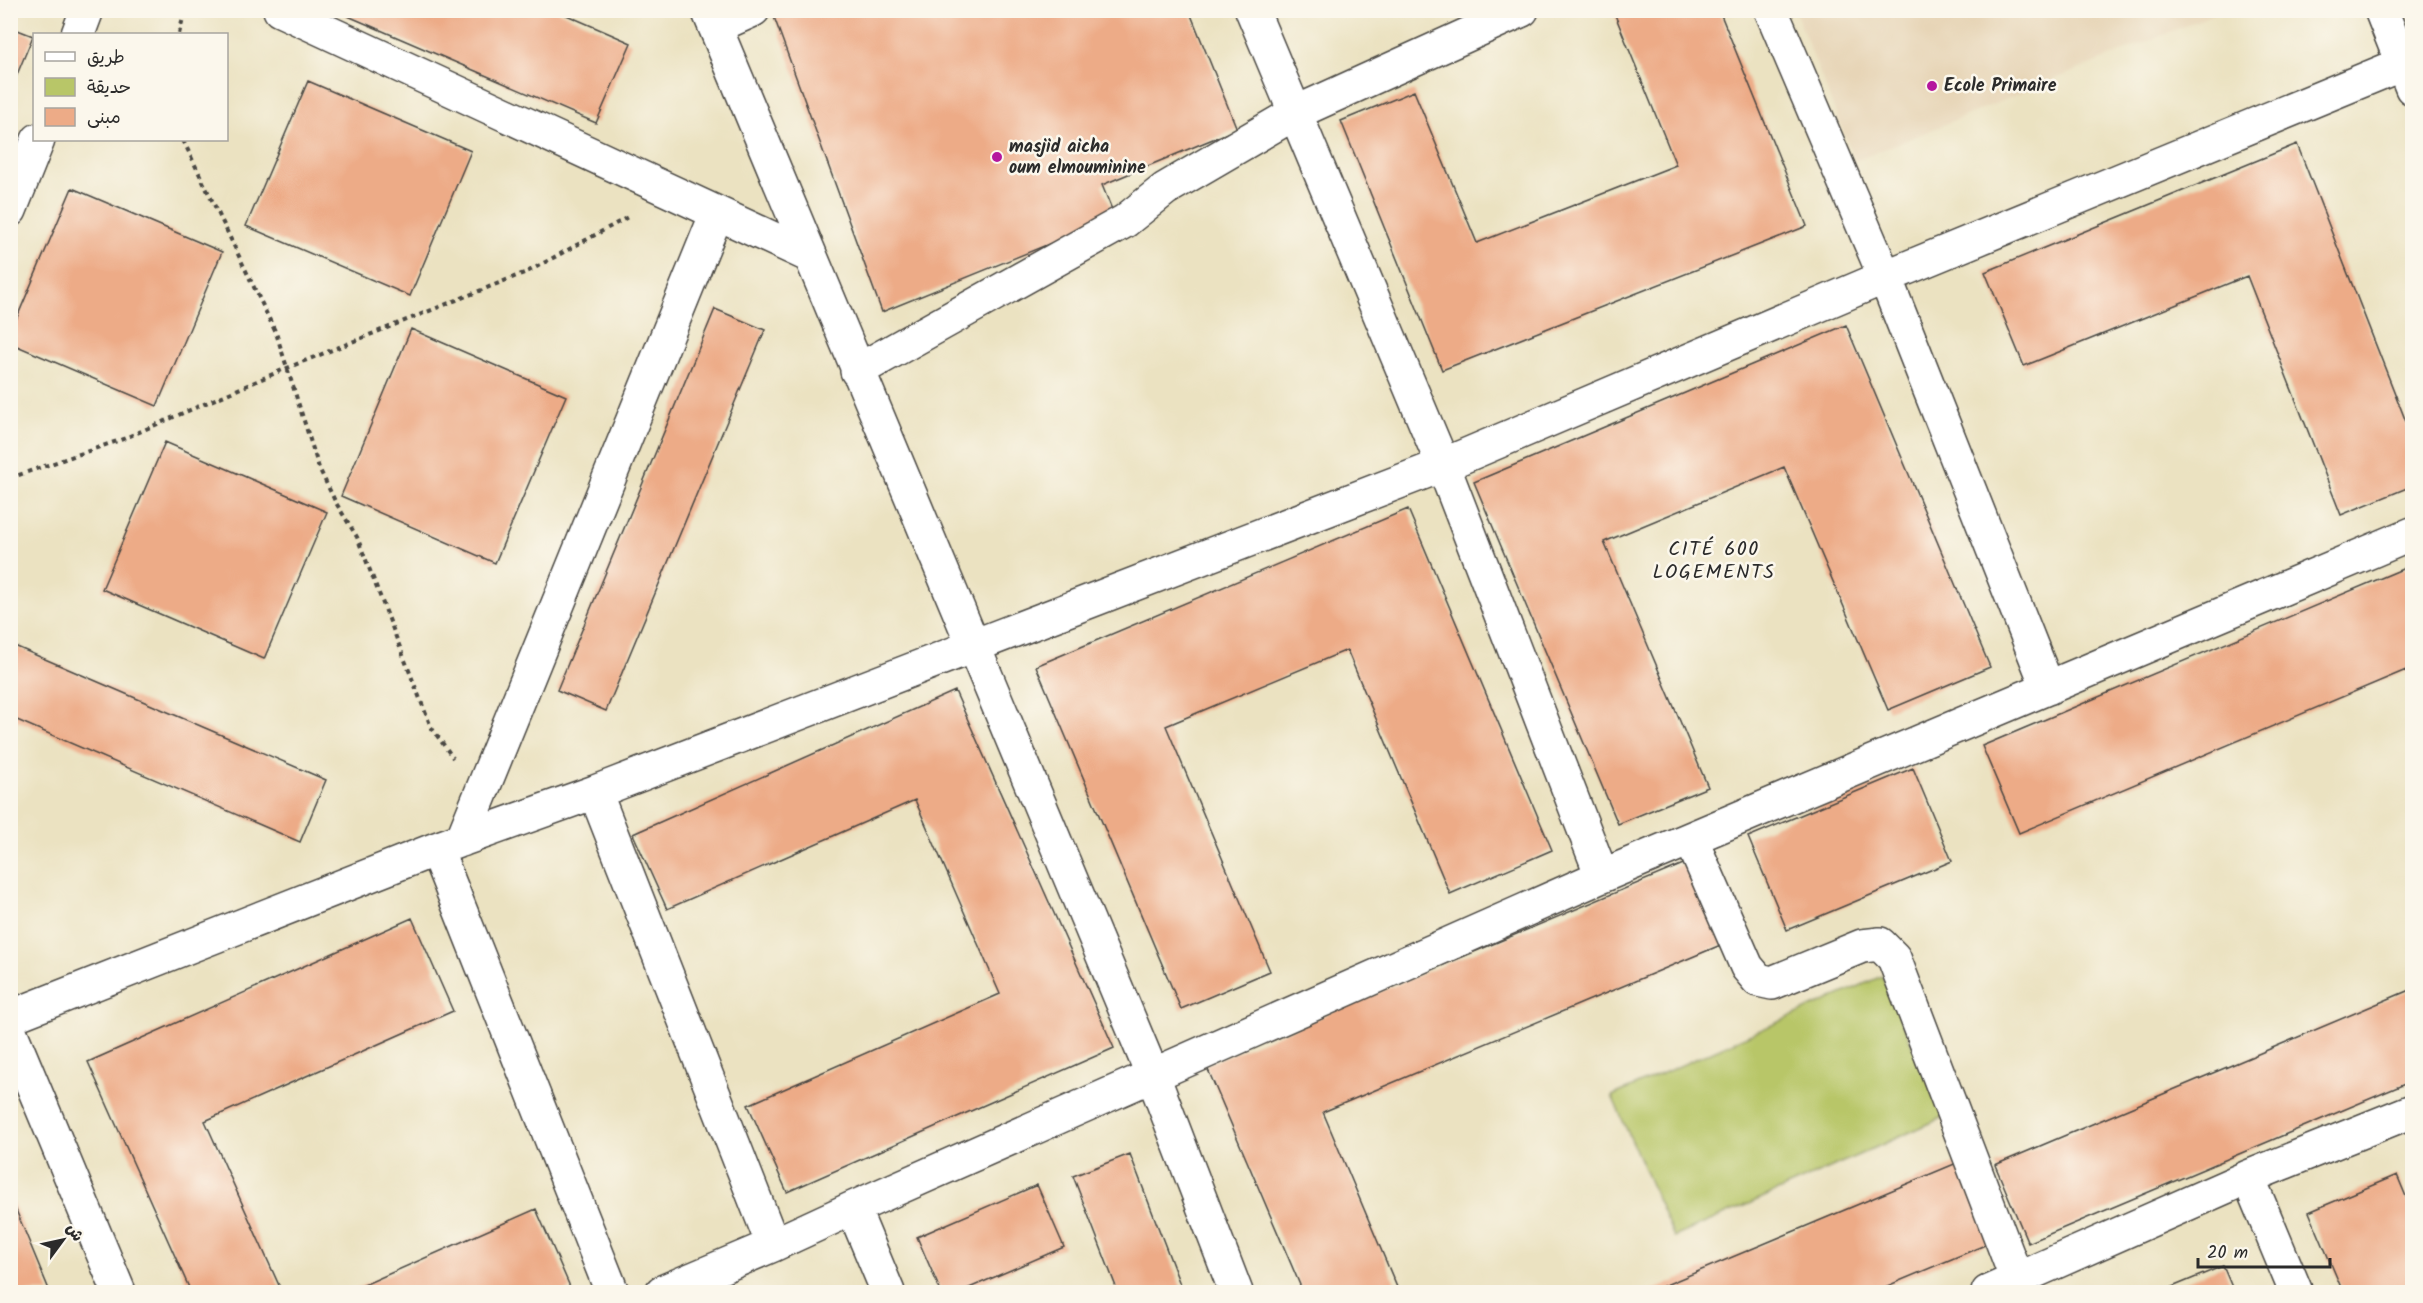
<svg xmlns="http://www.w3.org/2000/svg" width="2423" height="1303" font-family="Kalam,'Playpen Sans Arabic',sans-serif">
  <rect width="100%" height="100%" fill="#fbf7ec"/>
  <filter id="ink" filterUnits="userSpaceOnUse"><feTurbulence type="fractalNoise" baseFrequency=".0167" numOctaves="2"/><feDisplacementMap in="SourceGraphic" scale="12" xChannelSelector="R" yChannelSelector="G"/><feConvolveMatrix kernelMatrix="1 2 1 2 8 2 1 2 1" color-interpolation-filters="sRGB"/></filter>
  <filter id="wash" filterUnits="userSpaceOnUse"><feTurbulence type="fractalNoise" baseFrequency=".008" numOctaves="4" result="noise"/><feDisplacementMap in="SourceGraphic" scale="24" xChannelSelector="R" yChannelSelector="G"/><feGaussianBlur stdDeviation="1.35" result="paint"/><feColorMatrix in="noise" values="0 0 0 0 0 0 0 0 0 0 0 0 0 0 0 0 0 1.4 0 .05"/><feComposite in="paint" operator="in"/></filter>
  <g filter="url(#wash)">
    <rect width="100%" height="100%" fill="#ebe2c1"/>
    <path fill="#e7d5b7" d="M2224,10L1855,161L1795,11V10Z"/>
    <path fill="#b8c668" stroke="#72784a" stroke-width="1.5" d="M1882,976L1944,1117L1674,1237L1612,1096Z"/>
    <g id="blocks">
      <path fill="#edab87" d="M334,10H555L631,43L596,123Z
        M789,10H1189L1237,129L1102,185L1115,217L882,312L774,17Z
        M1613,10H1719L1807,226L1442,370L1341,121L1414,91L1477,243L1676,165Z
        M10,27L33,36L11,89H10Z
        M308,81L471,151L410,296L246,226Z
        M2297,144L2412,437V486L2341,515L2247,276L2024,366L1985,272Z
        M72,188L222,252L157,406L10,343V334Z
        M715,309L765,330L606,711L557,690Z
        M1846,325L1990,667L1888,710L1784,467L1604,542L1708,787L1618,824L1474,482Z
        M411,329L566,396L495,563L341,496Z
        M165,442L327,512L264,659L102,589Z
        M1408,509L1552,850L1450,894L1347,650L1166,726L1270,971L1181,1009L1036,666Z
        M2412,565V684L2406,670L2019,833L1982,746Z
        M10,644L326,780L300,842L10,717Z
        M955,691L1114,1048L787,1192L748,1105L1000,994L915,800L667,909L633,834Z
        M1913,768L1952,861L1787,930L1748,837Z
        M1688,862L1723,944L1323,1112L1399,1292H1303L1206,1065Z
        M412,918L453,1011L205,1121L282,1292H191L88,1062Z
        M2412,989V1081L2028,1243L1995,1165Z
        M1130,1154L1183,1292H1118L1073,1176Z
        M1964,1160L1997,1240L1873,1292H1649Z
        M2397,1175L2412,1211V1292H2343L2309,1212Z
        M1037,1185L1064,1247L960,1292H941L917,1237Z
        M10,1198H11L50,1292H10Z
        M536,1209L571,1289L563,1292H348Z
        M2223,1266L2234,1292H2160Z"/>
    </g>
  </g>
  <g filter="url(#ink)">
    <use href="#blocks" fill-opacity="0" stroke="#484642" stroke-width="1.5"/>
    <g fill="none" stroke-linecap="round" stroke-linejoin="round">
      <g stroke="#484642" stroke-width="36">
        <path id="minor" d="M280,10L808,255
          M708,10L1153,1076L1236,1292
          M1252,10L1443,465L1602,876
          M1771,10L1885,277L2048,688
          M715,27L753,10
          M78,34L87,10
          M10,210L38,140
          M857,371L1125,221L1165,189L1295,113L1522,10
          M595,792L773,1245
          M1691,839L1747,967L1758,980L1772,983L1862,946L1880,944L1894,958L2017,1280
          M462,840L717,213
          M436,849L612,1292
          M10,1017L436,849L595,792L1443,465L1885,277L2412,60
          M10,1031L119,1292
          M2248,1177L2296,1292
          M853,1208L888,1292
          M662,1292L773,1245L853,1208L1602,876L2412,534
          M1988,1292L2248,1177L2412,1111"/>
      </g>
      <g stroke="#484642" stroke-width="36">
        <path id="major" d="M2381,10L2412,88"/>
      </g>
      <path stroke="#484642" stroke-width="4" stroke-dasharray="4.5 4.5" stroke-linecap="butt" d="M179,34L185,10
        M183,140L276,333L319,468L336,503L357,537L431,727L453,758
        M10,478L123,439L287,368L529,271L628,217"/>
      <use href="#minor" stroke="#fff" stroke-width="33"/>
      <use href="#major" stroke="#fff" stroke-width="33"/>
    </g>
  </g>
  <g fill="#b5179e" stroke="#fbf7ec" stroke-width="2">
    <circle cx="1932" cy="86" r="6"/>
    <circle cx="997" cy="157" r="6"/>
  </g>
  <g text-anchor="middle" dominant-baseline="central" stroke-width="5" stroke-linejoin="round" paint-order="stroke">
    <g font-size="18" font-weight="bold" fill="#2b2b2b" stroke="#fbf7ec" text-anchor="start">
      <text x="1944" y="86">Ecole Primaire</text>
      <text x="1009" y="147">masjid aicha<tspan x="1009" dy="21">oum elmouminine</tspan></text>
    </g>
    <g font-size="20" letter-spacing="1.5" fill="#2b2b2b" stroke="#fbf7ec">
      <text x="1714" y="550">CITÉ 600<tspan x="1714" dy="23">LOGEMENTS</tspan></text>
    </g>
  </g>
  <rect width="2423" height="1303" fill="none" stroke="#fbf7ec" stroke-width="36"/>
  <rect x="33" y="33" width="195" height="108" fill="#fbf7ec" stroke="#a8a59f" stroke-width="1.5"/>
  <rect x="45" y="52" width="30" height="9" fill="#ffffff" stroke="#a8a59f" stroke-width="1.5"/>
  <text x="87" y="63" font-size="18" fill="#2b2b2b">طريق</text>
  <rect x="45" y="78" width="30" height="18" fill="#b8c668" stroke="#a8a59f" stroke-width="1.5"/>
  <text x="87" y="93" font-size="18" fill="#2b2b2b">حديقة</text>
  <rect x="45" y="108" width="30" height="18" fill="#edab87" stroke="#a8a59f" stroke-width="1.5"/>
  <text x="87" y="123" font-size="18" fill="#2b2b2b">مبنى</text>
  <g transform="translate(63 1240) rotate(57)" stroke="#fbf7ec" stroke-width="4.5" paint-order="stroke">
  <path d="M0-4.5L10 22L0 15L-10 22Z" fill="#2b2b2b"/>
  <text y="-9" font-size="16" font-weight="bold" text-anchor="middle" fill="#2b2b2b">ش</text>
  </g>
  <path d="M2198 1258v9h132v-9" fill="none" stroke="#2b2b2b" stroke-width="3"/>
  <text x="2207" y="1258" font-size="18" fill="#2b2b2b" stroke="#fbf7ec" stroke-width="4.5" paint-order="stroke">20 m</text>
</svg>
